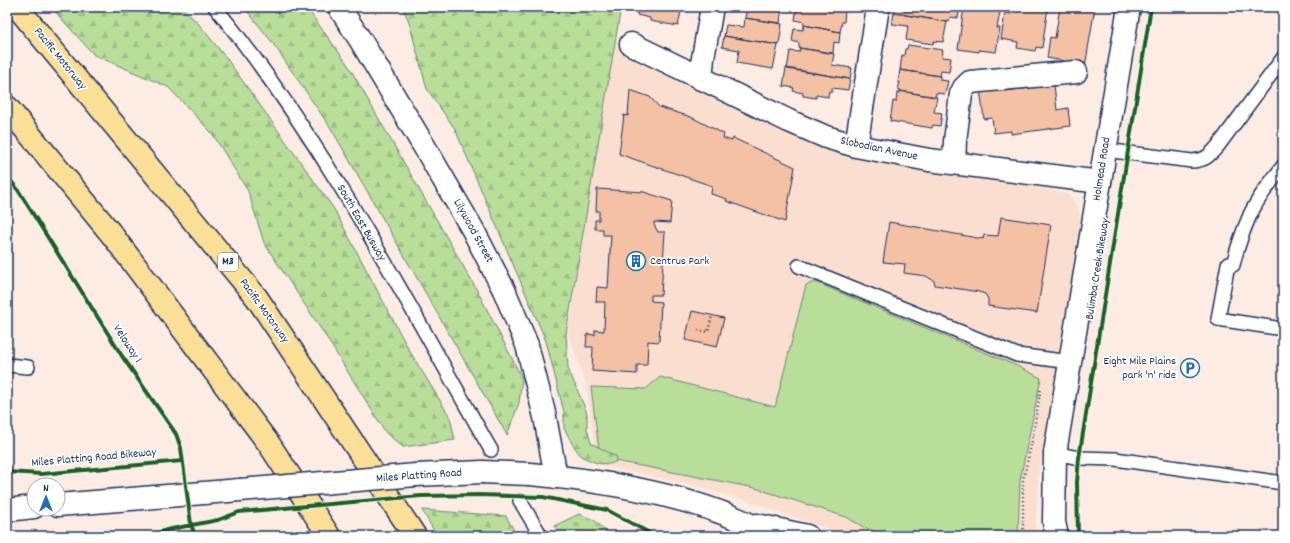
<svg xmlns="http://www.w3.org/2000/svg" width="1290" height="543" font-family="Dekko,sans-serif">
  <defs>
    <pattern id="forest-firs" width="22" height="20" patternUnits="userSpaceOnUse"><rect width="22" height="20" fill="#b8de99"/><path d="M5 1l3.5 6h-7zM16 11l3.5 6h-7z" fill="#9ebf86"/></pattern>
  </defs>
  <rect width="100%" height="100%" fill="#fcece4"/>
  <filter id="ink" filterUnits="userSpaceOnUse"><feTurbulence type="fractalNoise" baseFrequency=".025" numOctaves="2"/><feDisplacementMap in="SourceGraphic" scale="8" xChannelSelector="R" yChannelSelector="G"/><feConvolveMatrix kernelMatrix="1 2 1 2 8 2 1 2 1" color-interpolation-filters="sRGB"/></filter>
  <g filter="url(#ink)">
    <path fill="#fadfd1" d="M615,45L805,142L833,152L1054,190L1068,195L1078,207L1082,224L1065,349L1039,468L1035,536H847L748,501L681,482L597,465L587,388L568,333L593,170Z"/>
    <path fill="#b8de99" stroke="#6a867c" d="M815,282L1015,365L1041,378L1020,480L1018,536H889L865,528L846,517L755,488L600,458L591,387L646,389L660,377L775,407L806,285Z"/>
    <path fill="url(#forest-firs)" stroke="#6a867c" d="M51,7H181L198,23L227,59L334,209L409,350L450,417L455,440L403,447L386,433L323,332L264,243L248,191L212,133L168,87L94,55Z
      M244,7H306L348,65L478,292L522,378L519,403L507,435L332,130L272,42Z
      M402,7H621L566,334L568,368L587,413V429L591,443L617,457L615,462L610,464L597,463L582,457L573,445L564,428V412L546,341L455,129L427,89L408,19Z
      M422,510L506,516L517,536H437Z
      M579,514L594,520L611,536H560L554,526Z"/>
    <path fill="#f4c1a5" stroke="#1b2f5e" d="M639,7H682L678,26L650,21V18L637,15Z
      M747,7H782L780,23L745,18Z
      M797,7L805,8L807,7H843L845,10L844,22H842L840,32L804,25V22L795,20Z
      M895,7H960L958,18L950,17L949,22L894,13Z
      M964,7H1001L997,28H1000L996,52L979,50V52L958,49Z
      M1012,7H1048L1042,48L1036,47L1035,51L1017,48L1018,42L1001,39L1005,13L1011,14Z
      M1060,7H1095L1085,67L1064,64V61L1047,58L1050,37L1055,38Z
      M894,13L947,22L943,42L934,41L933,44L906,40L908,26L892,24Z
      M745,18L782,24L779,45L724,36L726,25L744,27Z
      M804,25L840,32L839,43L834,42L833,53L799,48V43L792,41L794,29L803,30Z
      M724,36L778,45L773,69L737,63L739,50L722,47Z
      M908,45L943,50L942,57L951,58L949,72L941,71L940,76L900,70L902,55L904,56L905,49H907Z
      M800,48L834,54L832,65L852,68L850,79L787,69L790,51L799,52Z
      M786,68L850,79L848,90L832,88V92L829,91L828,97L816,95V98L803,96V93L793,91L794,88L783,86Z
      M900,70L940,76V80L948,81L945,94L936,93L935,97L900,91L901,90L898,89L900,82H898Z
      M1054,85L1057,110L1068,108L1070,126L1011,134V131L994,133L992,118L984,119L980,89L1004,86L1005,91Z
      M630,90L650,97L659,107L691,117L724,134L723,138L732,141L733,138L795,167L785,222L726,201L727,199L711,194L712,186L619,154L624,115L628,116Z
      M900,91L937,97L934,112L942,113L940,126L933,125L932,128L890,121L893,101L896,102L897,93H900Z
      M597,189L644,192L672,201L670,223L654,222V225L658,232H665L661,295H651V301L661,302L659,342L648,341L647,365H637V374L592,371L593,347H586L587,334L595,335V330L604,331L605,302H596L597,287L608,288L611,235H603V229H595V220H599V211H596Z
      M1001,217L1051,225L1037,313L988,306V299L985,294L979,292L935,285L934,281L926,276L904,273L905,264L883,262L889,222L983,239L984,235L998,236Z
      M692,311L724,318L717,347L685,340Z"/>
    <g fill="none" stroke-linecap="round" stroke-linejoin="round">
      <g stroke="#1b2f5e" stroke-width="16">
        <path id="service" d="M215,7C325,142 405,299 491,450
          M1105,150L1192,161C1206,160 1209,156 1218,146L1283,58
          M1228,264L1218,319L1283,329
          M1233,265C1237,248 1243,231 1250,215C1258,197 1272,181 1283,166
          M799,266L1017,355L1070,362
          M7,365L28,367
          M1055,453L1079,458L1115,459L1283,483
          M520,501L541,536"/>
      </g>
      <g stroke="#1b2f5e" stroke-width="25">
        <path id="minor" d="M339,7L361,41L424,146L473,230L504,290L527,345L545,417L556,477
          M631,44L789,121L826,137L856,146L929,160L1100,182
          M701,79L703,58L712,7
          M856,146L878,7
          M954,163L955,141L961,94L964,88L970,82L1076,72"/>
      </g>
      <g stroke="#1b2f5e" stroke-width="25">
        <path id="tertiary" d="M1057,536L1054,522L1055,453L1129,7"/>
      </g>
      <g stroke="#1b2f5e" stroke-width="25">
        <path id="secondary" d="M530,474C607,481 704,497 772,536
          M416,475L482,472
          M58,505L240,490
          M7,510L34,507
          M757,525L807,536"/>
      </g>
      <g stroke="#1b2f5e" stroke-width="25">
        <path id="motorway" d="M17,7L257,298L415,536
          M7,107L113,236L269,444L329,536"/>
      </g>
      <path stroke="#1b2f5e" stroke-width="2.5" stroke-dasharray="1 3" stroke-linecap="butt" d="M698,330L708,332L712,316
        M1026,536L1023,533V480L1032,441L1041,387"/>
      <use href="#service" stroke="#fff" stroke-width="13"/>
      <use href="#minor" stroke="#fff" stroke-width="22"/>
      <use href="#tertiary" stroke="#fff" stroke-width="22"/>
      <use href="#secondary" stroke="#fff" stroke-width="22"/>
      <use href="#motorway" stroke="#fbdf96" stroke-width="22"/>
      <g stroke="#1b2f5e" stroke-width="25" stroke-linecap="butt">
        <path id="secondary-bridge" d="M482,472L530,474
          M240,490L416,475"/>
      </g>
      <use href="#secondary-bridge" stroke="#fff" stroke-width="22"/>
      <g stroke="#fff" stroke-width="6">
        <path id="cycleway" d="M7,176L18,190L122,356L176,434L181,448L191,524L195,536
          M7,472L41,474L182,461
          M151,536L166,530L218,520L239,512L421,496L479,495L543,497L607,510L655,536
          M1078,536L1077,482L1079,458L1151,7"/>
      </g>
      <use href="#cycleway" stroke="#1b5e20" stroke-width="4"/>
    </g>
  </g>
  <defs>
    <g id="building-ring" transform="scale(1)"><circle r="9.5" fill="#fff" stroke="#1f6fb2" stroke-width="1.5"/><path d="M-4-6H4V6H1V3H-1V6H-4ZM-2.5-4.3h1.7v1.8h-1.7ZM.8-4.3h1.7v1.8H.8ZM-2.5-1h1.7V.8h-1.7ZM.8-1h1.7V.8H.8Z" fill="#1f6fb2"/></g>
    <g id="parking-ring" transform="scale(1)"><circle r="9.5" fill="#fff" stroke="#1f6fb2" stroke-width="1.5"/><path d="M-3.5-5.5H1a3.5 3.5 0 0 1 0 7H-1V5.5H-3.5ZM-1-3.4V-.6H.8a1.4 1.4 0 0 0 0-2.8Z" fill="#1f6fb2"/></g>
  </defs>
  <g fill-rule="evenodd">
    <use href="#building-ring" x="636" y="261"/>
    <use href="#parking-ring" x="1190" y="368"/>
  </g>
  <g text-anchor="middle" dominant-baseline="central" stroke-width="3.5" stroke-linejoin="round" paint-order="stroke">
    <rect fill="#fff" stroke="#5f6d8e" stroke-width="1" x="218" y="253" width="20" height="18" rx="3"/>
    <g font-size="11" font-weight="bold" fill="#1b2f5e">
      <text x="228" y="262">M3</text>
    </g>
    <g font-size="12" fill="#1b2f5e" stroke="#fff">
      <text transform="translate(60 59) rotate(51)">Pacific Motorway</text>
      <text transform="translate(879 149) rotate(12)">Slobodian Avenue</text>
      <text transform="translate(1102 169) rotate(-81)">Holmead Road</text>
      <text transform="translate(361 223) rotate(60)">South East Busway</text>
      <text transform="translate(473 231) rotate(61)">Lilywood Street</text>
      <text transform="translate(1098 269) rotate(-81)">Bulimba Creek Bikeway</text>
      <text transform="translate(264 311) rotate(54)">Pacific Motorway</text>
      <text transform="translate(127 344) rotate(57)">Veloway 1</text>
      <text transform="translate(94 458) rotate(-5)">Miles Platting Road Bikeway</text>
      <text transform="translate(419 476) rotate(-4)">Miles Platting Road</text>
    </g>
    <g font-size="12" fill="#1b2f5e" stroke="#fff" text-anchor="start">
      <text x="650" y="261">Centrus Park</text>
      <text x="1176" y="361" text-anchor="end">Eight Mile Plains<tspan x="1176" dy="14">park 'n' ride</tspan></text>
    </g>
  </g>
  <rect width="1290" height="543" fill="none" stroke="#fff" stroke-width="24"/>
  <rect x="12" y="12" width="1266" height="519" fill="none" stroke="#1b2f5e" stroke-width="1.5" filter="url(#ink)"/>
  <g transform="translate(46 497)"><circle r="19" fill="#ffffff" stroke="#a4acbf"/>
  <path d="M0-3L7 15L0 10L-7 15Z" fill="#1f6fb2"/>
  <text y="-6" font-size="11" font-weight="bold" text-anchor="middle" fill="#1b2f5e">N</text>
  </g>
</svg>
